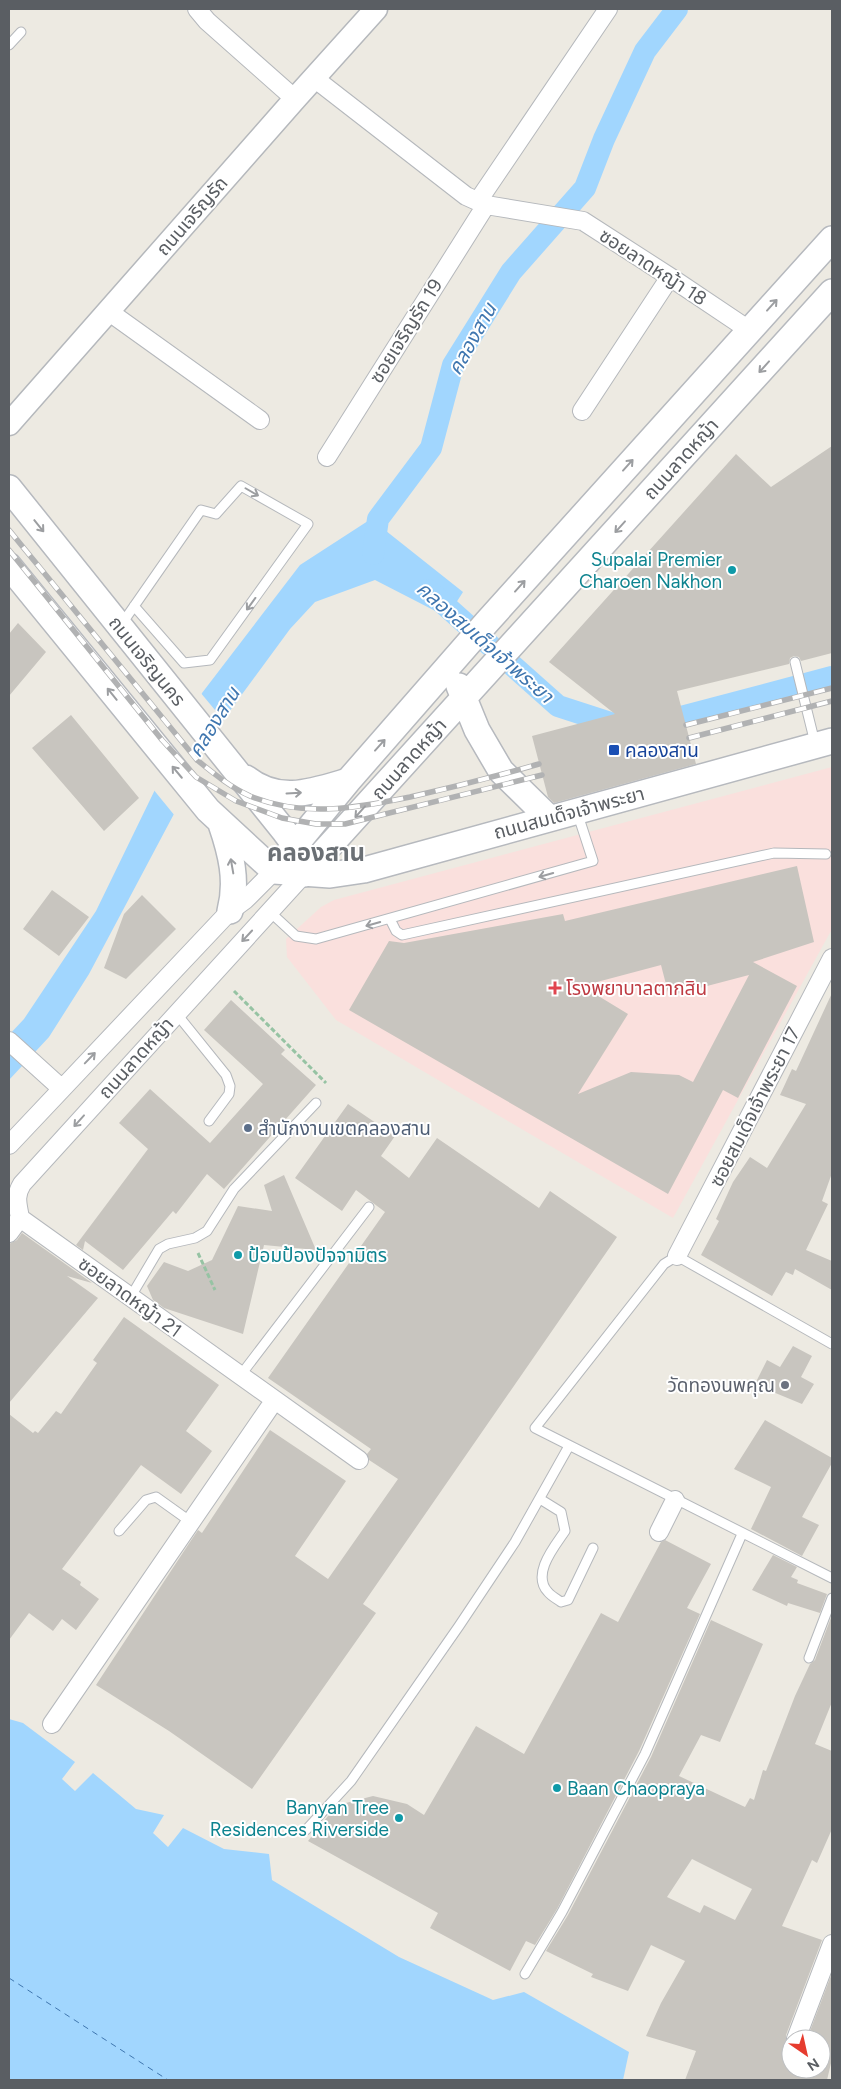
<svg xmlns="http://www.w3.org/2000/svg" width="841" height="2089" font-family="Figtree,'Noto Sans Thai',sans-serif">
  <rect width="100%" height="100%" fill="#edeae2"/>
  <path fill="#fae0dd" d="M832,767V929L673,1218L336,1020L287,957L286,939L321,907L334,900Z"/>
  <path fill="#a1d6fe" d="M371,519L463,592L447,617L375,580L315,602L290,629L226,716L89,974L49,1037L9,1080V1035L24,1019L96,911L202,693L300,565Z
    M9,1719L23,1723L75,1762L62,1779L75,1791L93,1773L136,1809L164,1815L153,1833L168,1847L183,1828L224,1849L269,1854L272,1880L399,1957L493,2000L524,1992L629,2052L623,2080H9Z"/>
  <path fill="#edeae2" d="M200,692L225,722L175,816L153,789Z"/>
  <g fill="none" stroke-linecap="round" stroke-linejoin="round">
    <path stroke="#a1d6fe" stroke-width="22" d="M373,554L378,519L431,448L453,365L511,272L585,188L604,139L645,51L677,9
      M428,590L558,706L632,730L832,677"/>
    <path stroke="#3f76af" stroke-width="1" stroke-dasharray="6 5" stroke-linecap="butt" d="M9,1978L168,2080"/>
  </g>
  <path fill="#c8c5bf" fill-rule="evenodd" d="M832,446V653L801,661L799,657L794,656L790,658L789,664L677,691L696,764L554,803L548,797L532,736L615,714L549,662L736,454L771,487Z
    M18,623L46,652L9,696V634Z
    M71,715L139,798L104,831L32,748Z
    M797,866L814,942L753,962L797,986L738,1098L723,1090L668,1194L349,1010L389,941L404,943L563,914L565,921ZM661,965L669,996L749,975L693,1082L679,1075L631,1072L578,1094L628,1014L582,986Z
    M52,890L89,917L59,956L23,929Z
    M142,895L176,929L126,979L104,968L124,914Z
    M832,993V1173L822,1201L828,1204L806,1250L832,1261V1290L795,1269L793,1275L786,1272L772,1296L701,1255L719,1221L716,1219L733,1182L750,1157L767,1168L806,1104L780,1095L792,1069L796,1071Z
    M231,1000L285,1050L281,1054L316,1085L224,1189L207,1174L176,1214L173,1211L123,1270L85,1241L83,1250L76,1245L148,1149L119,1123L150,1089L210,1143L263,1084L204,1030Z
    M348,1104L395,1136L381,1156L409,1178L437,1138L539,1208L550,1191L617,1237L363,1604L376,1613L252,1789L169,1731L96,1685L188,1545L198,1530L202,1533L270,1430L346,1481L295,1556L328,1579L398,1479L369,1460L367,1454L371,1449L268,1378L385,1212L356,1190L342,1211L295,1178Z
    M284,1175L316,1250L264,1245L243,1334L164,1308L153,1300L147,1286L164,1262L188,1271L212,1260L238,1206L272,1211L264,1185Z
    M22,1233L92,1283L67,1276L98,1298L9,1403V1244L17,1240Z
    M124,1317L219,1385L186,1431L212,1451L181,1494L141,1465L62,1569L81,1582L80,1585L99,1599L76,1630L62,1619L53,1631L29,1613L9,1640V1414L33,1433L35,1431L38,1433L56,1411L61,1414L97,1363L93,1360Z
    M793,1346L812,1356L801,1377L814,1384L802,1404L773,1392L756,1382L767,1360L780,1367Z
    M765,1420L832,1458V1463L802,1517L819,1525L802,1556L751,1529L771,1487L734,1469Z
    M665,1540L711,1564L687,1608L700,1614L639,1751L557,1909L535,1945L526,1941L510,1971L430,1928L438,1913L308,1841L328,1816L342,1804L373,1796L407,1804L424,1815L476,1726L524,1754L601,1613L618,1622L661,1542Z
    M773,1555L797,1567L791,1577L798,1580L797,1583L827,1594L820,1613L788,1603L787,1606L752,1590Z
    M832,1615V1702L815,1744L832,1751V1829L817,1863L812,1860L782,1926L822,1940L786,2035V2041L791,2048V2069H821V2039H807L832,1973V2059L827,2080H685L696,2051L646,2036L661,2003L685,1961L651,1945L628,1991L591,1977L593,1974L546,1951L568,1915L651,1757L711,1620L763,1644L720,1742L701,1735L679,1776L745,1807L750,1798L754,1800L763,1770L766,1771L795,1696L810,1664L815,1660ZM692,1859L752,1889L735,1920L704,1905L700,1913L667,1897Z"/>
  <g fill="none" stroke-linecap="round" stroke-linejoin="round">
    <g stroke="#b5b8bc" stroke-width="11">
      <path id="service" d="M9,45L21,32
        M121,625L201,510L216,514L241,486L308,524L210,660L184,663L134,606
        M795,662L815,743
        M270,912L296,936L316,939L593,861L577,812
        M390,919L396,931L402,935L774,853L826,854
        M176,1013L226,1075L230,1086L229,1094L209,1121
        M130,1298L159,1249L168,1244L195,1238L207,1231L234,1189L316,1103
        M832,1344L677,1256L664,1264L535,1428L832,1578
        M240,1376L369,1207
        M540,1499L561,1512L565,1531C555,1546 531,1574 548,1592C551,1596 557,1599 561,1602L568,1600L593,1548
        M119,1531L146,1500L156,1497L191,1522
        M809,1658L832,1598
        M306,1830L351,1781L459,1626L515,1542L569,1446
        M525,1974L562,1912L645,1754L742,1534"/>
    </g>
    <g stroke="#b5b8bc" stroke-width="20">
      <path id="minor" d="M197,9L207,21L295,99
        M314,78L466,196L486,205L583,221L670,277L749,330
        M478,201L608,9
        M108,311L260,420
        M582,411L670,277
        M327,457L486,205
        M9,1041L61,1088
        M9,1145L230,911L245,900L274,871
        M20,1218L359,1460
        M9,1233L20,1218C18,1205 14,1197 22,1184L304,874
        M677,1256L832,958
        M659,1532L675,1500
        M52,1724L274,1401
        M796,2039L832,1944"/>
    </g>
    <g stroke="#b5b8bc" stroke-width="25">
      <path id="tertiary" d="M9,424L295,99L376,9"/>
    </g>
    <g stroke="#b6b9be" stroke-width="28">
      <path id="secondary" d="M9,488L285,832L294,844L299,860
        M9,566L208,810L274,871L330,875L364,870L832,741
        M459,686L477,730L501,771L549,818
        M246,778C279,804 311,792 348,781
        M221,824C231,853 238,881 230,911
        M274,871L348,781L487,622L832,239
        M304,874L832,292"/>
    </g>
    <path stroke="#96c3a3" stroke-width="3" stroke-dasharray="5 2.5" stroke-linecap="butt" d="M234,991L326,1083
      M198,1253L215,1290"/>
    <use href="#service" stroke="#fff" stroke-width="9"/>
    <use href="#minor" stroke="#fff" stroke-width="18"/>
    <use href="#tertiary" stroke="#fff" stroke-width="22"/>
    <use href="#secondary" stroke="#fff" stroke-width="25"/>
    <g stroke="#b1b2b3" stroke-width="5.5">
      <path id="rail" d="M9,530L197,760C213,773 230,787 250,796C304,818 356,808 410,797C454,787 497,776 539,764
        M9,550L162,740L196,777L236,801L282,818L316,824H345L542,775
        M686,725L832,688
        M689,738L832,701"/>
    </g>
    <use href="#rail" stroke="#fff" stroke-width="4" stroke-dasharray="11" stroke-linecap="butt"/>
  </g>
  <defs><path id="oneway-shaft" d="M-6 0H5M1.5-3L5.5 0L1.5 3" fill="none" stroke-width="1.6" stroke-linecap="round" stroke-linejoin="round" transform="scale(1.25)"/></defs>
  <g stroke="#9c9ea1">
    <use href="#oneway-shaft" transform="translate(772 305) rotate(-48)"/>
    <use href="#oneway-shaft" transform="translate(764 367) rotate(132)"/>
    <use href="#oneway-shaft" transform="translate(628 465) rotate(-48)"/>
    <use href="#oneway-shaft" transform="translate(252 492) rotate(30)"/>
    <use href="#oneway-shaft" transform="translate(39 526) rotate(51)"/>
    <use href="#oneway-shaft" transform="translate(620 527) rotate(132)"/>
    <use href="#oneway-shaft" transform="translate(520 586) rotate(-48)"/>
    <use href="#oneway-shaft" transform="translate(251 604) rotate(126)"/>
    <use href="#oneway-shaft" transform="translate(112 694) rotate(-129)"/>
    <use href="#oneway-shaft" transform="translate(380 745) rotate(-48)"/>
    <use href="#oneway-shaft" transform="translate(177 772) rotate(-130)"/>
    <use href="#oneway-shaft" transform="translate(294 793) rotate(-3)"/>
    <use href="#oneway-shaft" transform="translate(360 812) rotate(132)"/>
    <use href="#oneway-shaft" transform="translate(232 866) rotate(-100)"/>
    <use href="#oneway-shaft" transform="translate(546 875) rotate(164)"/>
    <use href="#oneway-shaft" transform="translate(373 924) rotate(164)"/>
    <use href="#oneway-shaft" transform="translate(247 936) rotate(133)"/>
    <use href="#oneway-shaft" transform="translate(90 1058) rotate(-46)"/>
    <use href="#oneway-shaft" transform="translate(79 1121) rotate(132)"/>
  </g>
  <g fill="#0f9aa8" stroke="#fff" stroke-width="2">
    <circle cx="732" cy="570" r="5"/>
    <circle cx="238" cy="1255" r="5"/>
    <circle cx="557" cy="1788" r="5"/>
    <circle cx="399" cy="1818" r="5"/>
  </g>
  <rect fill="#1a4fb4" stroke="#fff" stroke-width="2" x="608" y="744" width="12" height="12" rx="2.5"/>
  <path fill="#e0444e" stroke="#fff" stroke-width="2" d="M552.5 980.5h5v5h5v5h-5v5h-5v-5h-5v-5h5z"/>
  <circle fill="#5c6f8a" stroke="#fff" stroke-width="2" cx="248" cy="1128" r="5"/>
  <circle fill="#6b7280" stroke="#fff" stroke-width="2" cx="785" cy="1385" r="5"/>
  <g text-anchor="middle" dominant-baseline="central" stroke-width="4" stroke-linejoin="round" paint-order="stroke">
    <g font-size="19" fill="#5a5e63" stroke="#fff">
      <text transform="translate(192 216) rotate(-49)">ถนนเจริญรัถ</text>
      <text transform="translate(653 267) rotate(33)">ซอยลาดหญ้า 18</text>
      <text transform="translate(406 331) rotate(-58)">ซอยเจริญรัถ 19</text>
      <text transform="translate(681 459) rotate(-48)">ถนนลาดหญ้า</text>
      <text transform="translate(147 661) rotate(51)">ถนนเจริญนคร</text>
      <text transform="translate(409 759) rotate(-48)">ถนนลาดหญ้า</text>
      <text transform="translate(569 813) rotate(-15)">ถนนสมเด็จเจ้าพระยา</text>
      <text transform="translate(136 1058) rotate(-48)">ถนนลาดหญ้า</text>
      <text transform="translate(755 1107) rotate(-63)">ซอยสมเด็จเจ้าพระยา 17</text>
      <text transform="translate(130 1297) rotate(36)">ซอยลาดหญ้า 21</text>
    </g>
    <g font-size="19" fill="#0d838f" stroke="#fff" text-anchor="end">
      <text x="722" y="559">Supalai Premier<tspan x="722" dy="22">Charoen Nakhon</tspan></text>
      <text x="248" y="1255" text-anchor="start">ป้อมป้องปัจจามิตร</text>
      <text x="567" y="1788" text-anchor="start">Baan Chaopraya</text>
      <text x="389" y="1807">Banyan Tree<tspan x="389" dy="22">Residences Riverside</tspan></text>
    </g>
    <g font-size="19" fill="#164399" stroke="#fff" text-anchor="start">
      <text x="625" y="750">คลองสาน</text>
    </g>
    <g font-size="19" fill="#be3a42" stroke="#fff" text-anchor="start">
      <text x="566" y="988">โรงพยาบาลตากสิน</text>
    </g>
    <g font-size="19" fill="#4e5e75" stroke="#fff" text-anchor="start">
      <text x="258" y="1128">สำนักงานเขตคลองสาน</text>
    </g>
    <g font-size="19" fill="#5b616d" stroke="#fff" text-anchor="end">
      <text x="775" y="1385">วัดทองนพคุณ</text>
    </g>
    <g font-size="20" font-style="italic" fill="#3f76af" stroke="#fff">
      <text transform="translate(472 339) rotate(-61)">คลองสาน</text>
      <text transform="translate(485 642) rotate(41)">คลองสมเด็จเจ้าพระยา</text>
      <text transform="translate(214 722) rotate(-58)">คลองสาน</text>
    </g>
    <g font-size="24" font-weight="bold" fill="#6b7075" stroke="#fff">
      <text x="316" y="852">คลองสาน</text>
    </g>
  </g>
  <rect width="841" height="2089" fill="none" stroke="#5a5e63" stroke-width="20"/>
  <g transform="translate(806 2054) rotate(146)"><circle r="24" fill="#ffffff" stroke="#bdbfc1"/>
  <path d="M0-4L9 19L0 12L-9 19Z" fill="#e63c2f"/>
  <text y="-8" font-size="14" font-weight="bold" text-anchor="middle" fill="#5a5e63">N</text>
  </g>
</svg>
